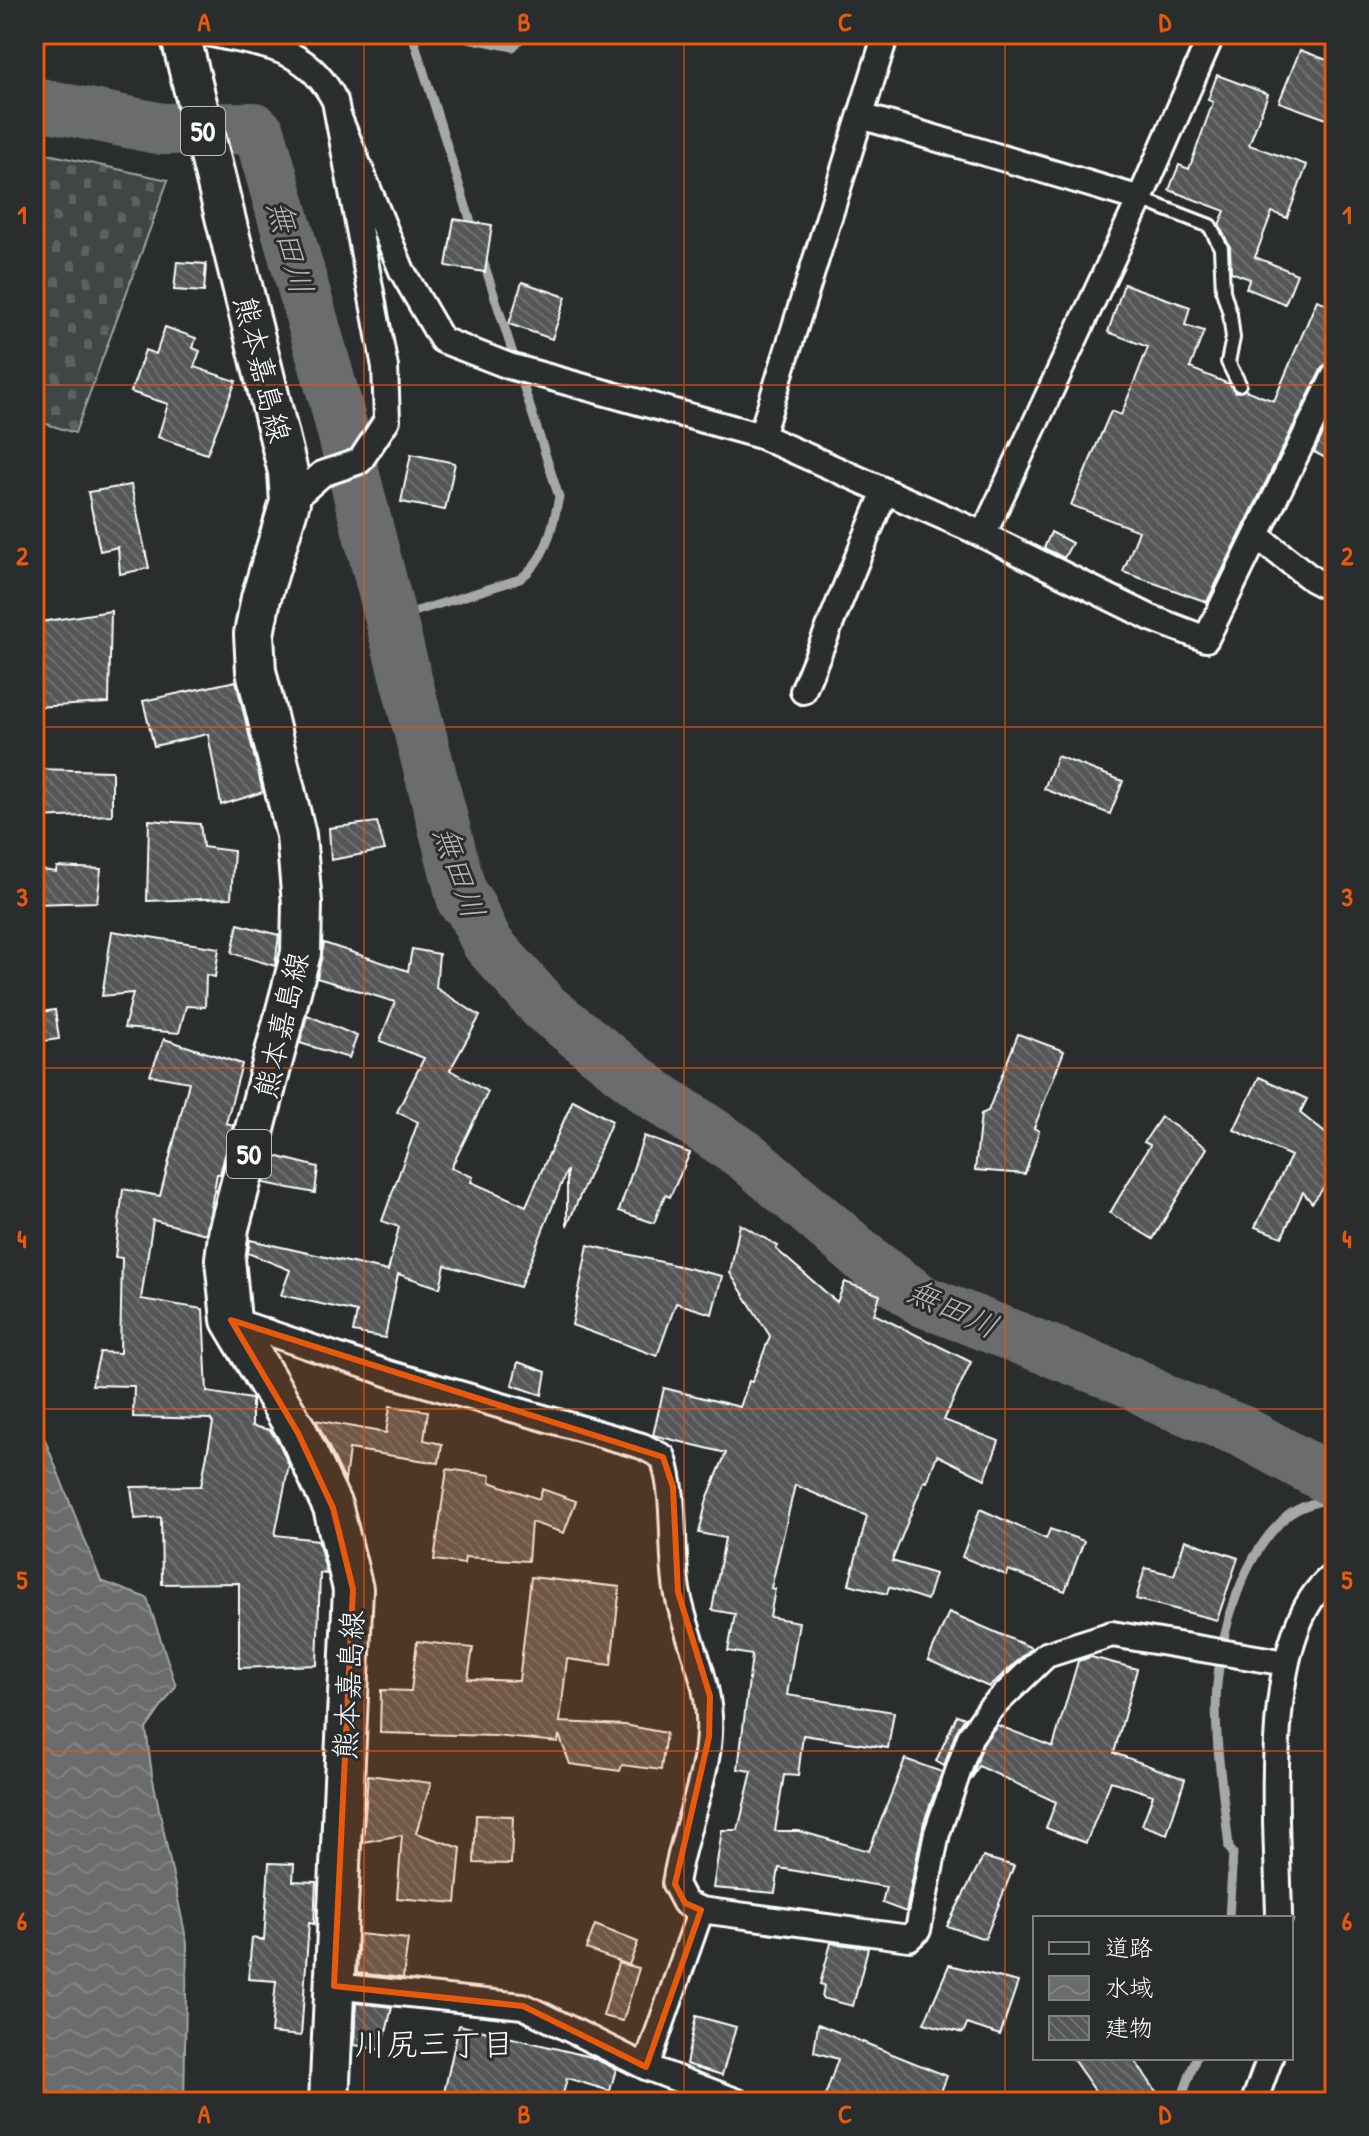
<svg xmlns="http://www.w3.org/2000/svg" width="1369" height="2136" font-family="'Patrick Hand','Klee One',sans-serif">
  <defs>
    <pattern id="cemetery-stones" width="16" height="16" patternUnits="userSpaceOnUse" patternTransform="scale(2)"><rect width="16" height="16" fill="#414445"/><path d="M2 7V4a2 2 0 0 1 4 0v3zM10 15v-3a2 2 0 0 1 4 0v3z" fill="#5e6061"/></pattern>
    <pattern id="water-waves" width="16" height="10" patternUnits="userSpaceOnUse" patternTransform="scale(2)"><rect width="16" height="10" fill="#6a6c6d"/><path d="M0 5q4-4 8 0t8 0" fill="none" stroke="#808283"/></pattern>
    <pattern id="building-back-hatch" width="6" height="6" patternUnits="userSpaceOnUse" patternTransform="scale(2)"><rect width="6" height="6" fill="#555758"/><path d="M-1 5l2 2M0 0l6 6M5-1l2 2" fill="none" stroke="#6e7071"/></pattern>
  </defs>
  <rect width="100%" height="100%" fill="#2a2d2e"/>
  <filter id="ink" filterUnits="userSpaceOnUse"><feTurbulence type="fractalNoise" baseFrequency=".0125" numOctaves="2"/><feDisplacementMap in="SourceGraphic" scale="16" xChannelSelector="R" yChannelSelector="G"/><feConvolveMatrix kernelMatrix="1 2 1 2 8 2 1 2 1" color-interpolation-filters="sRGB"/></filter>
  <g filter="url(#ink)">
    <path fill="url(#cemetery-stones)" stroke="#a0a2a2" stroke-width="2" d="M34,151L168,180L75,433L34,420Z"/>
    <path fill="url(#water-waves)" stroke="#a6a7a7" stroke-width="2" d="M34,1412L101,1581L147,1598L176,1686L146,1729L152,1775L187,1943L184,2102H34Z"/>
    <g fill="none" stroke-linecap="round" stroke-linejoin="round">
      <path stroke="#a6a7a7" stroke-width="9" d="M412,34L474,232
        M448,34L513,47L525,34
        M391,619L520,579C547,559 552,529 559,497L482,257
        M1229,1918L1233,1853L1229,1848C1224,1794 1213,1738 1217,1684C1222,1628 1242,1557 1285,1518C1298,1506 1318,1501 1335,1498
        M1180,2102L1196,2058"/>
      <path stroke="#6a6c6d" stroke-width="52" d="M34,103L162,129L254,128L260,134L335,401L463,901L468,903L488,944L545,1008L652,1093L746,1156L873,1265L923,1301L1129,1381L1163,1400L1241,1431L1335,1482"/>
    </g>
    <path fill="url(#building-back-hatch)" stroke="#fff" stroke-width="2" d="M1300,50L1335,63V122L1279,102Z
      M1217,75L1268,94L1249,145L1307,165L1287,218L1272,212L1255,257L1297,274L1285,304L1246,288L1250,279L1231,272L1230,247L1219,225L1225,211L1169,190L1179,165L1189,169L1213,102L1208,100Z
      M454,219L492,225L485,272L446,266Z
      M177,262L206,264L204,292L174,290Z
      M522,282L566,297L552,339L509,324Z
      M1124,284L1190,307L1185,325L1204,331L1190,368L1229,384L1235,392L1245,390L1274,401L1317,300L1335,307V360L1322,368L1207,602L1123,572L1139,531L1071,505L1111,411L1121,415L1148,347L1108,332Z
      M165,327L196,338L193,348L200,351L194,367L236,381L207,454L158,437L168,404L131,392L145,350L156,354Z
      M1335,409V463L1314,452Z
      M411,454L455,463L445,510L401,502Z
      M131,485L149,568L120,574L118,547L100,551L88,492Z
      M1051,532L1072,543L1064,558L1044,548Z
      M111,611L109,703L34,707V623Z
      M236,681L263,792L221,805L208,734L154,746L143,701Z
      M1057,756L1123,781L1110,814L1044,789Z
      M34,769L112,771V815L34,818Z
      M149,820L200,824L203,847L234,851L231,898L147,901Z
      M377,822L385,850L331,860L329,828Z
      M57,867L101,869L97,902L34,904V869L56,872Z
      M238,924L279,935L275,966L232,953Z
      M112,931L219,948L215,977L206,975L205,1007L186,1006L179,1033L124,1028L133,993L102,996Z
      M324,943L408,971L412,949L439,954L436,988L480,1016L450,1070L488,1092L451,1168L473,1177L471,1182L526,1206L573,1100L612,1121L567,1226V1170L520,1287L445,1265L440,1288L398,1274L385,1338L353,1332L357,1312L281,1295L290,1270L248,1253L250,1240L388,1271L399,1227L382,1221L418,1122L397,1112L424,1058L380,1041L395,1002L317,978Z
      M55,1010L59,1039L37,1042L34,1013Z
      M307,1015L357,1036L349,1058L300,1043Z
      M1018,1034L1064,1051L1034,1128L1039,1131L1025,1174L975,1170L981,1114L988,1111Z
      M164,1039L242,1064L226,1123L233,1125L220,1174H217L206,1234L153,1220L141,1299L203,1309L207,1392L252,1399V1426L270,1430L279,1443L289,1465L275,1535L318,1540L327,1574L320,1573L317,1665L239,1668V1583L162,1584L161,1517L135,1519L131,1487L201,1486L213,1423L210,1419L133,1417L134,1386L92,1385L100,1352L120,1353L122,1258L115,1257L123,1189L160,1196L189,1082L150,1075Z
      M1259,1077L1307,1099L1300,1113L1335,1141V1173L1312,1203L1303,1192L1282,1237L1255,1227L1291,1156L1234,1130Z
      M1161,1117L1207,1148L1153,1239L1110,1213L1150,1145L1144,1142Z
      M644,1136L690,1153L670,1197L665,1195L654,1223L619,1211Z
      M271,1155L318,1167L315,1193L264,1183Z
      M740,1224L778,1246L776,1249L837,1302L845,1282L880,1295L874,1314L971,1362L944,1420L999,1441L985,1479L937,1455L927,1482L924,1481L892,1561L935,1574L927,1600L889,1587L887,1594L849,1584L867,1516L795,1485L771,1588L775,1589L770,1617L799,1622L787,1695L894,1712L888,1748L803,1735L798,1776L784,1775L775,1831H799L869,1851L905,1759L942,1772L924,1822L906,1912L882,1903L886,1887L779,1868L775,1893L713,1888L722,1830H738L752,1771L738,1769L752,1655L728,1651L735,1614L712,1610L725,1538L699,1533L707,1499L726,1453L653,1435L664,1388L740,1407L749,1381L752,1382L770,1336L730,1273Z
      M588,1245L722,1276L712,1314L676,1303L657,1356L572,1325Z
      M518,1362L546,1372L542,1395L512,1385Z
      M390,1406L428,1411L424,1440L442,1444L439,1463L349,1449L345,1481L316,1420L386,1433Z
      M447,1469L491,1475L490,1482L539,1499L542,1489L576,1501L564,1533L531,1522L528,1561L465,1557L464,1564L434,1560Z
      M980,1509L1046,1539L1050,1529L1084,1541L1065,1591L1008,1570L1006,1575L962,1557Z
      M1185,1540L1238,1558L1217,1620L1136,1599L1145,1568L1174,1575Z
      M531,1577L620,1587L611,1665L567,1659L560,1722L625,1725L666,1733L661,1770L622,1765L620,1771L570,1764L559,1735L558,1742L495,1736L380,1733L381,1690L411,1691L417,1641L473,1648L468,1679L519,1681Z
      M949,1612L1032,1648L989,1687L928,1660Z
      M1091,1657L1137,1669L1114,1753L1185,1779L1167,1834L1142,1825L1153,1795L1111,1781L1086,1843L1046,1828L1056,1802L979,1766L971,1780L983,1744L997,1725L1053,1747L1078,1661Z
      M957,1715L965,1718L956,1732L944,1766L936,1761Z
      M368,1775L431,1783L416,1833L461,1848L456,1903L397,1898L402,1835L363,1842Z
      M476,1815L513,1816L511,1864L474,1863Z
      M983,1857L1014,1866L985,1939L947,1926Z
      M269,1863L294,1864L293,1881L316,1882L314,1924L309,1923L301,2036L271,2033L276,1981L248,1979L252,1938L264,1940Z
      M595,1925L638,1942L629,1965L586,1949Z
      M359,1934L408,1939L403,1978L357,1973Z
      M831,1943L868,1948L853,2006L822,1998L824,1985L820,1984Z
      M618,1963L639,1968L623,2021L603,2016Z
      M949,1965L1018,1982L1000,2035L967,2024L963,2033L924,2023Z
      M356,2003L392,2007L382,2050L354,2045Z
      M696,2016L736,2027L722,2075L686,2064Z
      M818,2024L947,2076L937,2102H823L838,2059L814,2052Z
      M459,2025L591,2057L616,2069L610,2091L567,2078L561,2102H442Z
      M1072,2058H1133L1158,2094L1146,2102H1103Z"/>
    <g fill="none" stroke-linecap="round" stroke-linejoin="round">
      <g stroke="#fff" stroke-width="18">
        <path id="lane" d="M1140,199L1210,226L1221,248L1223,291L1230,314L1233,338L1228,362L1239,384"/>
      </g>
      <g stroke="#fff" stroke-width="30">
        <path id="street" d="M212,34C267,46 307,47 335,101L385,367L387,420L360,461L322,474L290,502
          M861,116L1140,199
          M339,118L402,271L442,340L509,366L761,436L971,529L1151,618L1206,639L1335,375
          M761,436L886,34
          M983,535L1140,199L1212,34
          M1257,536L1312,579L1335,591
          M803,691L885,491
          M231,1320L390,1374L642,1446L663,1457C677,1500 670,1545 677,1590C686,1641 712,1679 709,1734C707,1780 682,1835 675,1884L685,1903L701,1910L909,1938L918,1930L937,1833L970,1737L990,1709L1046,1655L1112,1634L1286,1663
          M1279,1918C1278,1832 1257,1628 1335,1574
          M334,1986L523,2006L646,2067L738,2102
          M646,2067L701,1910
          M1254,2102L1270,2058"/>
      </g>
      <g stroke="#fff" stroke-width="44">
        <path id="primary" d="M180,34L288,472L290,502L261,598L254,634L256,671L296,835L302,903L301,953L229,1228L225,1259L231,1320L298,1433L333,1508L353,1589L329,2102"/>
      </g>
      <use href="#lane" stroke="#2a2d2e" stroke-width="12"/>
      <use href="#street" stroke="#2a2d2e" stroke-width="24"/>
      <use href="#primary" stroke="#2a2d2e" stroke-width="38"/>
    </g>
  </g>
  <path fill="#e8590c" fill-opacity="0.2" stroke="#e8590c" stroke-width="6" stroke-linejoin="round" d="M231,1320L663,1457L673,1487L678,1592L710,1696L709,1737L675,1884L685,1903L701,1910L646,2067L523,2006L334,1986L353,1589L333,1508L298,1433Z"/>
  <path fill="none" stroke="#e8590c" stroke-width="2" stroke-opacity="0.55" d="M364,34V2102M684,34V2102M1005,34V2102M34,385H1335M34,727H1335M34,1068H1335M34,1409H1335M34,1751H1335"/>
  <g text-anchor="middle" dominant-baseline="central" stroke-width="6" stroke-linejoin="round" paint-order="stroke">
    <g fill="#2a2d2e" stroke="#bfc0c0" stroke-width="2">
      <rect x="181" y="107" width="44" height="48" rx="6"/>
      <rect x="227" y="1130" width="44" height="48" rx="6"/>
    </g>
    <g font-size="28" font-weight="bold" fill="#fff">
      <text x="203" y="131">50</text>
      <text x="249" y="1154">50</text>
    </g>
    <g font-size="30" fill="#fff" stroke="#2a2d2e">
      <text transform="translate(263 369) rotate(76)">熊本嘉島線</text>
      <text transform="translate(281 1025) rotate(-77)">熊本嘉島線</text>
      <text transform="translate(348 1685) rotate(-87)">熊本嘉島線</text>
    </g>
    <g font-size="32" font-style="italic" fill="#b4b6b6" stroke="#2a2d2e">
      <text transform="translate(291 247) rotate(75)">無田川</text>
      <text transform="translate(460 872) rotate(71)">無田川</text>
      <text transform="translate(953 1308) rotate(25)">無田川</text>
    </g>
    <g font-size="32" fill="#fff" stroke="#2a2d2e">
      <text x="434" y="2043">川尻三丁目</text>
    </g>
  </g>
  <rect width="1369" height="2136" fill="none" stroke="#2a2d2e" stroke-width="88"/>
  <rect x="1033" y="1916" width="260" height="144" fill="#2a2d2e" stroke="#7f8182" stroke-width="2"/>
  <rect x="1049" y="1942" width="40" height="12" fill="#2a2d2e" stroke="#7f8182" stroke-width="2"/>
  <text x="1105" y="1956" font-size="24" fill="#ffffff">道路</text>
  <rect x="1049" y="1976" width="40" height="24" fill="url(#water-waves)" stroke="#7f8182" stroke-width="2"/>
  <text x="1105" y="1996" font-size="24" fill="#ffffff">水域</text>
  <rect x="1049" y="2016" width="40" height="24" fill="url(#building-back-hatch)" stroke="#7f8182" stroke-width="2"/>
  <text x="1105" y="2036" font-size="24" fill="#ffffff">建物</text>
  <rect x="44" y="44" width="1281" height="2048" fill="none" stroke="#e8590c" stroke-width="3"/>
  <g font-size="26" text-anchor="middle" font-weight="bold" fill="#e8590c">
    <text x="204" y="31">A</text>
    <text x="524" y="31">B</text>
    <text x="845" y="31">C</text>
    <text x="1165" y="31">D</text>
    <text x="22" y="224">1</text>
    <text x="1347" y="224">1</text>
    <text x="22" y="565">2</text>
    <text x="1347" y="565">2</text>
    <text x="22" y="906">3</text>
    <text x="1347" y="906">3</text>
    <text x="22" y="1248">4</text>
    <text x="1347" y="1248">4</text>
    <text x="22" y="1589">5</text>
    <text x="1347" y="1589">5</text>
    <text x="22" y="1930">6</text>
    <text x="1347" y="1930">6</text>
    <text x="204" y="2123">A</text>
    <text x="524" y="2123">B</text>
    <text x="845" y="2123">C</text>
    <text x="1165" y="2123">D</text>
  </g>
</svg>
